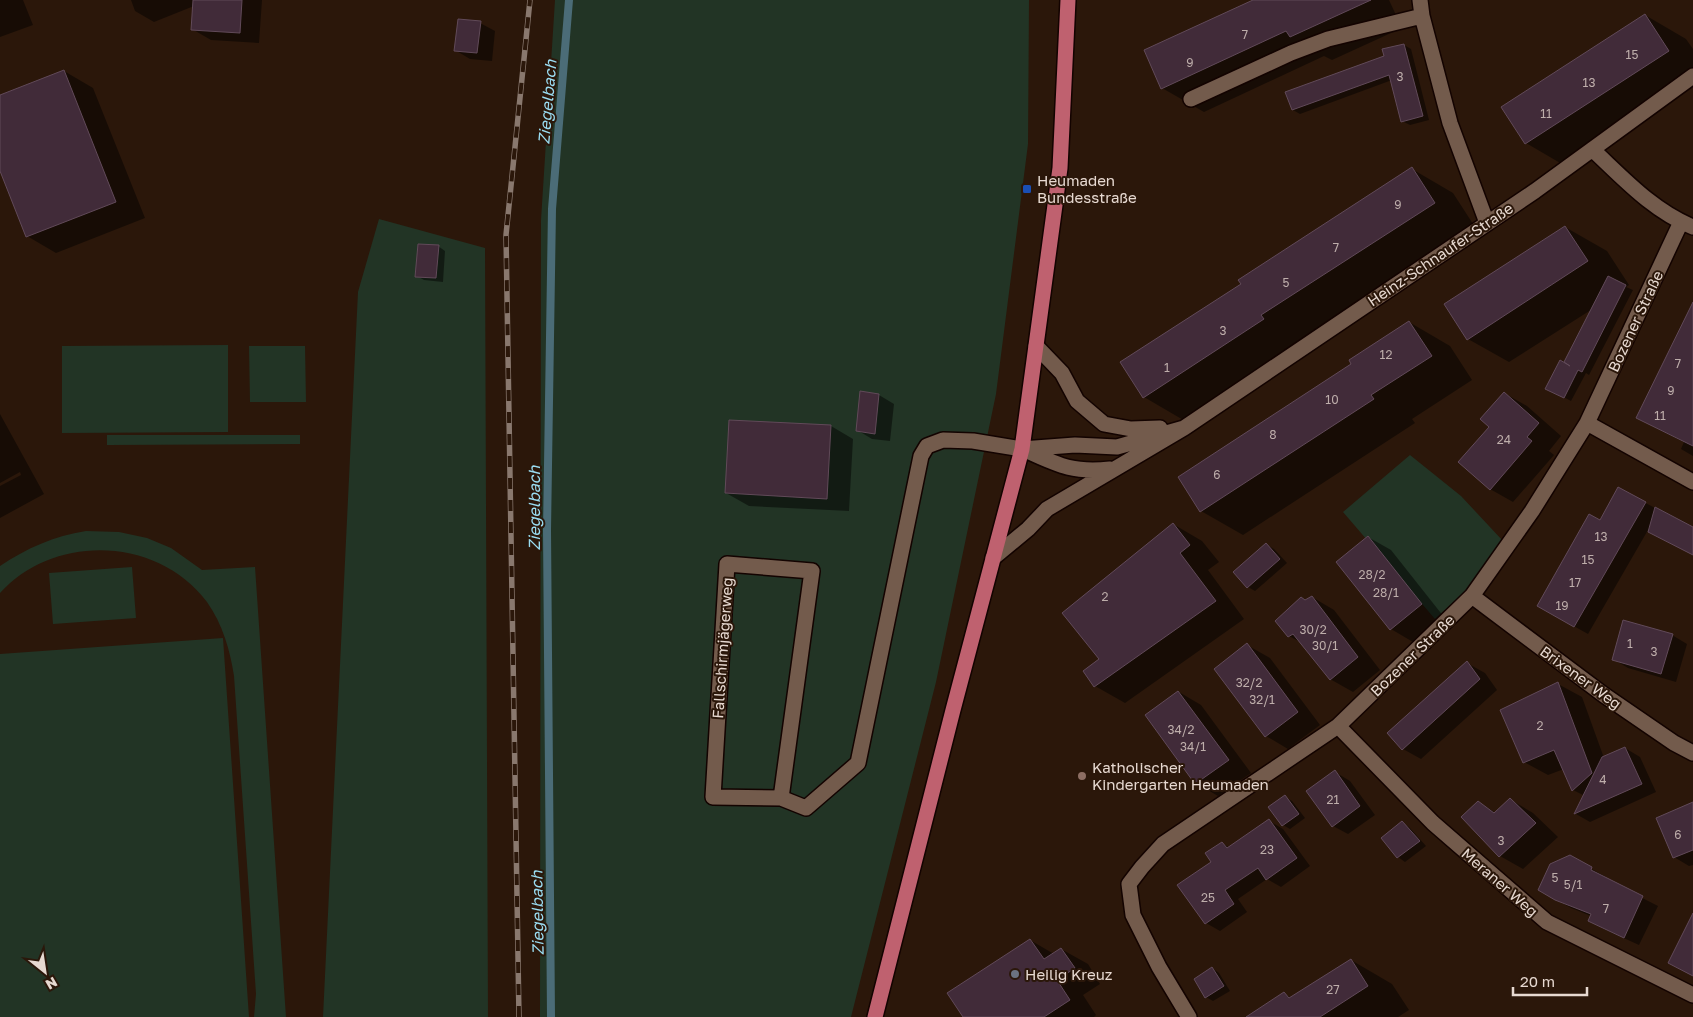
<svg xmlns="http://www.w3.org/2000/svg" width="1693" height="1017" font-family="'Golos Text',sans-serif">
  <rect width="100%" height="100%" fill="#2b170a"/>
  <path fill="#223425" d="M555,0H1029L1028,144L996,394L936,682L851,1017H540L541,220Z
    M379,219L485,248L488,1017H323L358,292Z
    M228,345V432L62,433V346Z
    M249,346H305L306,402H250Z
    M107,435H300V444L107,445Z
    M1410,455L1461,496L1503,541L1467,590L1435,619L1343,512Z
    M86,531L119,532L147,538L171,548L202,570L255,567L286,1017H254L256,994L234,676C230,650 223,625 207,602C158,536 54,533 0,593V566C27,548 54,536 86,531Z
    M132,567L136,618L53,624L49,573Z
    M223,638L249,1017H0V654Z"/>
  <path fill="#0007" d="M0,0H23L33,25L0,37Z
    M131,0H262L259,43L211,40L192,29L194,6L154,22L135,11Z
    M1256,0H1389L1402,28L1332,60L1324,56L1204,112L1162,88Z
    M1645,15L1686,39L1693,49V86L1567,167L1526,143Z
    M480,23L495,31L492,61L470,59L455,50Z
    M1404,45L1411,49L1429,120L1410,125L1402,121L1392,80L1300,114L1293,110Z
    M64,71L93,88L145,218L56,253L27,236L0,168V96Z
    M1412,169L1453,193L1475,227L1302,339L1304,343L1185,421L1144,397L1243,284Z
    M1565,227L1607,251L1629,285L1626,287L1633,290L1589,375L1586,373L1571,401L1554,392L1575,369L1594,308L1509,362L1468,339Z
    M438,246L445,251L443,282L424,280L417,276Z
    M1693,306V456L1681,449L1684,442L1652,426Z
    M1409,322L1450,346L1472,380L1412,419L1415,423L1243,535L1201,511Z
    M861,393L879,395L894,404L890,441L872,439L857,430Z
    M1504,393L1527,406L1561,436L1549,451L1554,455L1513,502L1490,489L1491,426Z
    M0,414L44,494L0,518V486L21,475L20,472L0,483Z
    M831,426L853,439L849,511L749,506L726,493Z
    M1619,489L1693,528V554L1648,530L1588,634L1538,606L1601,522Z
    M1173,524L1202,541L1219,562L1208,570L1244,619L1125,703L1095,686L1085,671L1101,659Z
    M1368,537L1391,550L1444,617L1413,642L1391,629Z
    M1267,545L1274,549L1287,563L1255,591L1248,587Z
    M1312,597L1334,610L1380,670L1353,692L1330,679L1302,643L1289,636L1306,601Z
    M1672,635L1687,644L1676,682L1628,668L1613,659Z
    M1247,645L1270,658L1320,725L1288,749L1266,736Z
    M1467,663L1485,673L1497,690L1421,759L1403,749Z
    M1558,684L1582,697L1604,758L1625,748L1640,757L1656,792L1590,822L1576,814L1585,796L1573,790L1564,769L1548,775L1524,762Z
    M1179,692L1201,705L1251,773L1218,796L1196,783Z
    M1335,772L1350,781L1375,815L1348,834L1333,826Z
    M1285,797L1292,801L1305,818L1290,829L1283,825Z
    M1511,800L1533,813L1558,837L1523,869L1500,856L1463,817L1478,802L1496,813Z
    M1693,803V865L1689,866L1674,857Z
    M1269,821L1283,829L1310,866L1281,887L1267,879L1238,899L1247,912L1220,931L1206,923L1212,862L1222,843L1230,848Z
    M1402,823L1409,827L1426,846L1405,862L1398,857Z
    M1570,857L1606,877L1605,879L1658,906L1639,945L1604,929L1589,921L1591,916L1571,908L1539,890Z
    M1030,940L1054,954L1061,949L1088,964L1100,984L1083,995L1096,1015L1094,1017H965Z
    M1351,960L1392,984L1409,1010L1398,1017H1248L1284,994L1292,998Z
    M1212,968L1219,973L1230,991L1213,1001L1206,997Z"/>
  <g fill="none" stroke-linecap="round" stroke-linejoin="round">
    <path stroke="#4b6c77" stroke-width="8" d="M551,1017L547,530L552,209L569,0"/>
  </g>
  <path fill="#412b39" stroke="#614a59" d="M193,0H242L240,33L191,30Z
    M1253,0H1371L1290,37L1286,31L1161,89L1144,50Z
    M1645,14L1669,51L1525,144L1501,107Z
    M458,19L481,21L477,53L454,51Z
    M1404,44L1423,116L1401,122L1389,75L1292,110L1285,92L1384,56L1382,49Z
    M64,70L116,202L26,237L0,171V95Z
    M1412,167L1435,203L1261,315L1264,319L1143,398L1120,362L1241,284L1238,280Z
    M1565,226L1588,261L1467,340L1444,304Z
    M418,244L439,245L436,278L415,277Z
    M1608,276L1626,285L1582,372L1578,370L1564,398L1545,389L1560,360L1570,366L1564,362Z
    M1693,302V446L1636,418Z
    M1409,321L1432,356L1371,395L1374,399L1200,512L1178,477L1351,364L1349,360Z
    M860,391L879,394L875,434L856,431Z
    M1504,392L1539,423L1527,437L1532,441L1490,490L1458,462L1489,427L1480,419Z
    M729,420L831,425L827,499L725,493Z
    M1618,487L1646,502L1574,627L1537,606L1589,514L1600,520Z
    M1655,507L1693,527V555L1648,532Z
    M1173,523L1190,545L1180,553L1216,601L1094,687L1083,671L1099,659L1062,613Z
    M1368,536L1422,604L1390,630L1336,562Z
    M1266,543L1280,559L1247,588L1233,572Z
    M1312,596L1358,657L1330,680L1293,634L1288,637L1275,621L1301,597L1305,600Z
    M1623,620L1673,634L1661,674L1612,660Z
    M1247,643L1298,712L1265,737L1214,669Z
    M1467,661L1480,679L1402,750L1387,733Z
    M1558,682L1592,773L1572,791L1554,750L1523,763L1500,710Z
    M1178,691L1229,760L1195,784L1145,715Z
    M1625,747L1642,784L1574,814L1602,757Z
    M1335,770L1360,806L1332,827L1306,791Z
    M1285,795L1299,814L1282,826L1268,807Z
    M1510,798L1536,823L1499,857L1461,817L1478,801L1494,813Z
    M1693,802V850L1673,858L1656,818Z
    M1269,819L1297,858L1266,880L1258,868L1225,890L1234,904L1205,924L1177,885L1211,862L1205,853L1222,842L1227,848Z
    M1402,821L1420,841L1397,858L1381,838Z
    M1570,855L1592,867L1591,870L1643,896L1624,938L1588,921L1591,914L1555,900L1538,890L1550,864Z
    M1693,913V976L1668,963Z
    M1030,939L1044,959L1061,948L1075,968L1057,980L1070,1000L1044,1017H963L947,993Z
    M1351,959L1368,986L1320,1017H1246L1284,992L1289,998Z
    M1212,967L1224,986L1205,998L1194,979Z"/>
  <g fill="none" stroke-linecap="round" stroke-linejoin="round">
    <g stroke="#130300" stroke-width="18">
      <path id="minor" d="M1420,0L1422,16L1450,123L1487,223
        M1191,99L1291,53L1328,39L1422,16
        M1593,150C1623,178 1653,211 1693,227
        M1036,346L1062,373L1077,401L1104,424L1131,429L1160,428
        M1587,423L1693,482
        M1025,450C1058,465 1072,473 1110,469
        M993,558L1028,529L1047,509L1184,428L1535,191L1693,76
        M1472,596L1604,695L1674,743L1693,753
        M1338,726L1433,823L1547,922L1693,995
        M781,798L812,571L727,564L713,797L781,798L806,808L858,763L921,456L927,446L943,440L973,441L1022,449L1075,445L1117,447L1184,428
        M1189,1017L1159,967L1133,915L1129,884L1142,867L1163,844L1338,726L1472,596L1532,511L1587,423L1681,222"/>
    </g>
    <g stroke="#130300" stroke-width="18">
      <path id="primary" d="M875,1017L953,710L1022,449L1060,168L1068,0"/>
    </g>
    <use href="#minor" stroke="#735b4c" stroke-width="15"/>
    <use href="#primary" stroke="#bf616f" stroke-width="15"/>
    <g stroke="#89786e" stroke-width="5.5">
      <path id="rail" d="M519,1017L506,235L530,0"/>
    </g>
    <use href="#rail" stroke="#2b170a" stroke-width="4" stroke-dasharray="11" stroke-linecap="butt"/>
  </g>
  <rect fill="#1a4fb4" stroke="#2b170a" stroke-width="2" x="1022" y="184" width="10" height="10" rx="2.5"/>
  <circle fill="#8d6e63" stroke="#2b170a" stroke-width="2" cx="1082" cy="776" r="5"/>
  <circle fill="#6b7280" stroke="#2b170a" stroke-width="2" cx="1015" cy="974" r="5"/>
  <g text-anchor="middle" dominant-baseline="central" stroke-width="4" stroke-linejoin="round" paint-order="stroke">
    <g font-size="12" fill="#beaeab">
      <text x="1245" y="34">7</text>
      <text x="1632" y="54">15</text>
      <text x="1190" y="62">9</text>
      <text x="1400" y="76">3</text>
      <text x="1589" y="82">13</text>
      <text x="1546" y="113">11</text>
      <text x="1398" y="204">9</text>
      <text x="1336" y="247">7</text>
      <text x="1286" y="282">5</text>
      <text x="1223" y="330">3</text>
      <text x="1386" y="354">12</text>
      <text x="1678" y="363">7</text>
      <text x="1167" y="367">1</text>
      <text x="1671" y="390">9</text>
      <text x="1332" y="399">10</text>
      <text x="1660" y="415">11</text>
      <text x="1273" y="434">8</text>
      <text x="1504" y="439">24</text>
      <text x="1217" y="474">6</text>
      <text x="1601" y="536">13</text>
      <text x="1588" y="559">15</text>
      <text x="1372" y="574">28/2</text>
      <text x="1575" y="582">17</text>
      <text x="1386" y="592">28/1</text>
      <text x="1105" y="596">2</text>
      <text x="1562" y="605">19</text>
      <text x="1313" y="629">30/2</text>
      <text x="1630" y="643">1</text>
      <text x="1325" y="645">30/1</text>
      <text x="1654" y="651">3</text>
      <text x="1249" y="682">32/2</text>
      <text x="1262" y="699">32/1</text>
      <text x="1540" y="725">2</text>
      <text x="1181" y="729">34/2</text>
      <text x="1193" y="746">34/1</text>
      <text x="1603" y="779">4</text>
      <text x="1333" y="799">21</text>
      <text x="1678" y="834">6</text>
      <text x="1501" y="840">3</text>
      <text x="1267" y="849">23</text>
      <text x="1555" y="877">5</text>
      <text x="1573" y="884">5/1</text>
      <text x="1208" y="897">25</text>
      <text x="1606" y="908">7</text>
      <text x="1333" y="989">27</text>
    </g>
    <g font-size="15" fill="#e7d9d1" stroke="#2b170a" text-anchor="start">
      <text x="1037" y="180">Heumaden<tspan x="1037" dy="17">Bundesstraße</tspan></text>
      <text x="1092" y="767">Katholischer<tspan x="1092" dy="17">Kindergarten Heumaden</tspan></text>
      <text x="1025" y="974">Heilig Kreuz</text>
    </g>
    <g font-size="15" fill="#e7d9d1" stroke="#2b170a">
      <text transform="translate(1440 254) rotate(-34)">Heinz-Schnaufer-Straße</text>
      <text transform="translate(1635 321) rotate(-65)">Bozener Straße</text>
      <text transform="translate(722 648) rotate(-86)">Fallschirmjägerweg</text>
      <text transform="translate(1412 655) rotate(-44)">Bozener Straße</text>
      <text transform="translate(1581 677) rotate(36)">Brixener Weg</text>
      <text transform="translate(1500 882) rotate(41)">Meraner Weg</text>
    </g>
    <g font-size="16" font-style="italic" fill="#9adcf1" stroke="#2b170a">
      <text transform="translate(547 102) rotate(-85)">Ziegelbach</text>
      <text transform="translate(534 508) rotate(-90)">Ziegelbach</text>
      <text transform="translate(537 913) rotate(-91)">Ziegelbach</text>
    </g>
  </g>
  <g transform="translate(45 972) rotate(150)" stroke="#2b170a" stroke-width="4" paint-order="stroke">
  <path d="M0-4L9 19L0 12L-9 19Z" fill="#e7d9d1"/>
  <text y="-8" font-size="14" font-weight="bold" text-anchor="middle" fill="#e7d9d1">N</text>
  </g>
  <path d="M1513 987v8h74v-8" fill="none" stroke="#e7d9d1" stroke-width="2.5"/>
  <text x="1520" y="987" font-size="15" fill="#e7d9d1" stroke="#2b170a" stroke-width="4" paint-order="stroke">20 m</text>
</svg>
